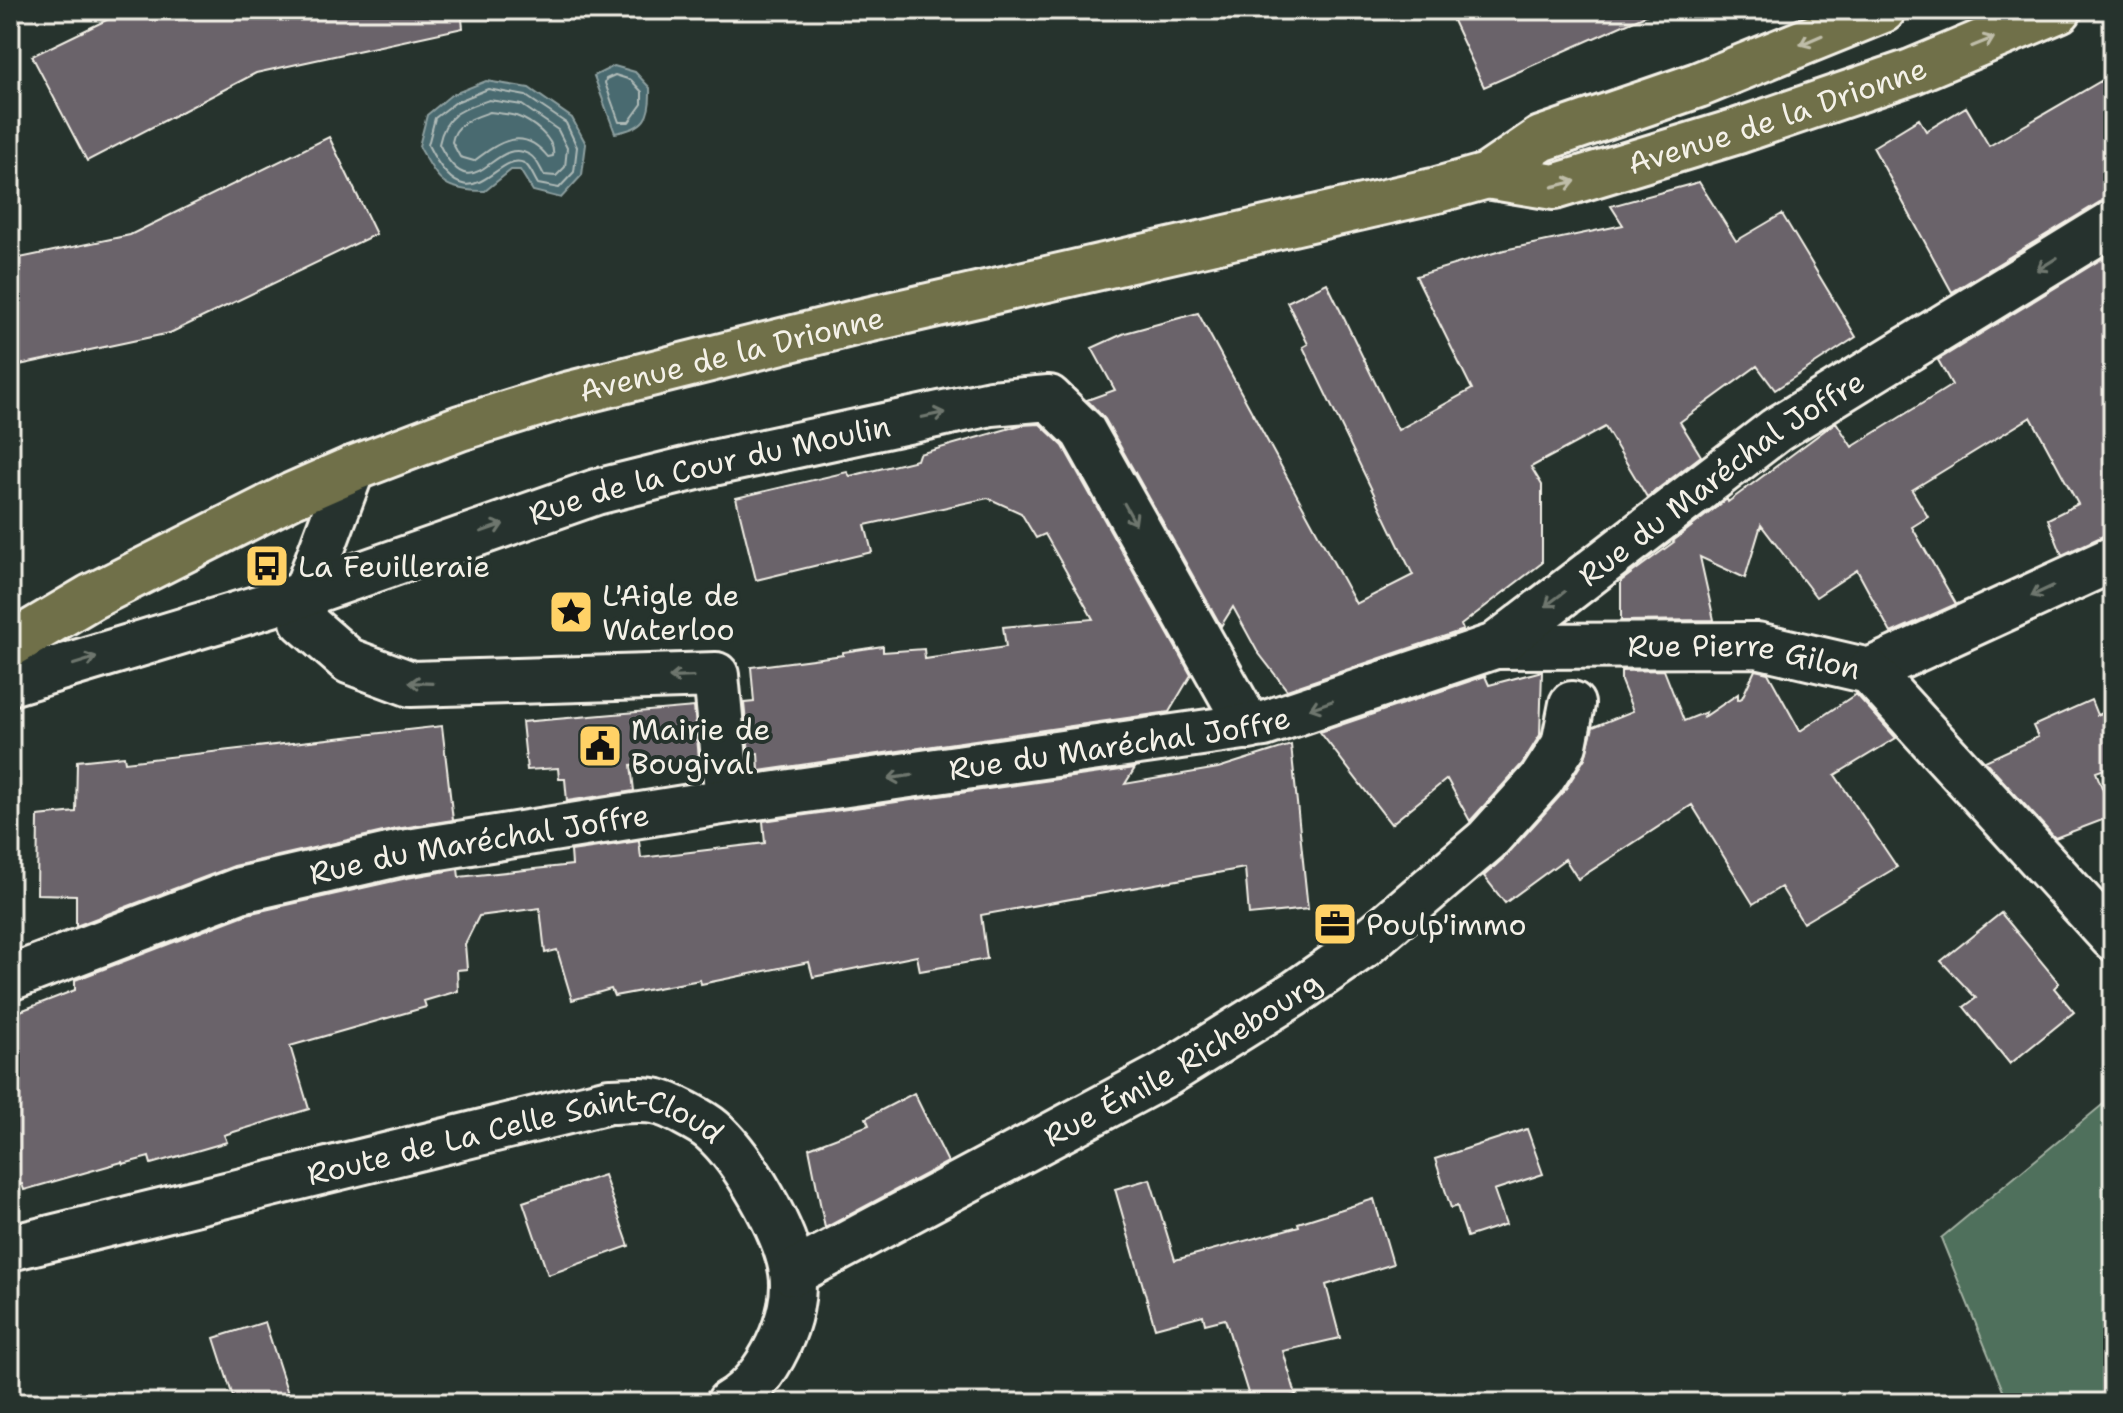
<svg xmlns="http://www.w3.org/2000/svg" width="2123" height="1413" font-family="'Shantell Sans',sans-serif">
  <rect width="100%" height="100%" fill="#26332d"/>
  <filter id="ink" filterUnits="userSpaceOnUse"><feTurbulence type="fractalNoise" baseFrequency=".0125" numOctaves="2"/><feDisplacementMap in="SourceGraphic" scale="16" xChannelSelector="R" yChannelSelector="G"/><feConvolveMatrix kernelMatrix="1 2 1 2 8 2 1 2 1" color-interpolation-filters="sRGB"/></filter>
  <g filter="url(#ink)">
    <path fill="#4f705b" stroke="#a2b0a2" stroke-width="2" d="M2113,1096V1403H2008L1941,1238Z"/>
    <path fill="#4a6a70" stroke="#8ea0a0" stroke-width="2" d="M614,66L635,72L650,88C651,118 645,128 615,133L594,76Z
      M486,81L529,88L572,118L586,144L582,175L561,198L533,191L520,170H511L485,191C442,191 439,181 419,146L427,115L451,95Z"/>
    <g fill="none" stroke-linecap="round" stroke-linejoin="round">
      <path stroke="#b0bbb8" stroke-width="2" d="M615,75L631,80L642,92V104L629,122H619L605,83L606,79Z
        M488,89L526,96L566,123L577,147L574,172L559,188L538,184C534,178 530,166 524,163C496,150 470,230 428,145L435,118L456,102Z
        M489,100L522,105L558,130L567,148L565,167L556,176L544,175C540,168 537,159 530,155C493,132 475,216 439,144C445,114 462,109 489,100Z
        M490,112C498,113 508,114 516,116C531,121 556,139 553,156L548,157C523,125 499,142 474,161L460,157L452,142C455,123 473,118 490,112Z"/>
    </g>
    <path fill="#6b636a" stroke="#f4f1e8" stroke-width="2" d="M127,10H461L463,28L256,73L87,161L32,56Z
      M1448,10H1657L1484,87Z
      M2113,74V198L2100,202L1952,292L1873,147L1919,119L1926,131L1966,107L1989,146Z
      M329,137L376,234L170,333L10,367V260L130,235Z
      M1699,182L1736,241L1782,214L1856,337L1775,390L1757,366L1680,422L1701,456L1647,497L1605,427L1531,467L1542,485V563L1461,625L1463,630L1287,690L1257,651L1233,607L1221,626L1105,419L1087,400L1115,390L1092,348L1125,333L1198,313L1356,604L1413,575L1303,347L1308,344L1287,302L1327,283L1398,430L1472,389L1416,276L1504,250L1623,225L1611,206Z
      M2113,252V534L2103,536L2062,555L2048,519L2078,504L2031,417L1912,490L1928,517L1912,527L1956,604L1891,633L1857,570L1816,597L1761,525L1745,578L1700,557L1714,620L1621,621V581L1674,542L1673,541L1727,499L1728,502L1836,422L1852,447L1952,385L1938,360Z
      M1040,424L1063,446L1191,675L1169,712L759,771L758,753L749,754L744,703L754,702L751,667L843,655V652L883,646V652L924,649L925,659L1006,647L1003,627L1093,619L1045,534L1036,538L1021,513L988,498L865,525L872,552L756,580L736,498L847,472L850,476L917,460L919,454L1021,425Z
      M1664,670L1684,721L1706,712L1704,717L1738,694V700L1742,698L1755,670L1768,673L1800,731L1856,694L1896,738L1835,775L1897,867L1803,923L1781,887L1753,904L1692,805L1578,879L1565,859L1505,903L1484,876L1505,857L1563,793L1585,758L1593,727L1633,711L1621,681V671Z
      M1542,671L1540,735L1522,764L1470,821L1447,779L1391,824L1320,732L1485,676L1489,685Z
      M2091,700L2097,715L2113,709V766L2096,772L2113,816L2055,838L1985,761L2038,737L2033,726Z
      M694,707L699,758L631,765L634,791L567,801L565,779H559L558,768L527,770L522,722Z
      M442,726L453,820L396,829L234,866L76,926V895L37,894L38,816L76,812L77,761L124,756L125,762Z
      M1291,745L1308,909L1249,915L1245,868L981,915L987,959L920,971L917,956L813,977L809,962L701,984L700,980L614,996L611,989L572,1000L557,950L545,953L540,908L479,916L465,944L467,969L457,970L458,991L424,1001L426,1007L290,1046L309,1109L224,1135L227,1142L151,1164L149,1157L123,1164L122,1162L24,1190L22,1184L10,1187V1015L75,990V980L247,914L407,878L458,869L459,877L572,865L571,851L639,841L641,858L765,843L763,821L1135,768L1125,784L1218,768Z
      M2001,913L2059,983L2054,988L2074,1012L2010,1064L1964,1007L1976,998L1941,961Z
      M914,1093L948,1162L825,1228L809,1148L869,1125L866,1118Z
      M1527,1129L1543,1174L1494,1190L1506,1224L1467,1237L1457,1206L1451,1208L1435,1159Z
      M604,1175L629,1246L548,1275L523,1202Z
      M1150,1179L1175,1260L1299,1226L1298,1223L1374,1199L1393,1264L1326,1285L1340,1338L1283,1351L1296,1395L1270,1403H1251L1225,1319L1205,1324L1203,1315L1155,1328L1115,1189Z
      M265,1322L291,1403H235L214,1338Z"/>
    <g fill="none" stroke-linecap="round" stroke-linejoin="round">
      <g stroke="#f4f1e8" stroke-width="50">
        <g id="minor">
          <path d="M352,469L305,594L303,621L349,661L411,684L716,675L728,801"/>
          <path id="s1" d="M1495,646L1757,645L1869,671L2113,559"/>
          <path d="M1869,671L2113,938"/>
          <path id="s2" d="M10,683L305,594L596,492L713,463L991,403L1049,398L1083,431L1249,727"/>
          <path id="s3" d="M10,978L240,890L402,853L728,801L1264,724L1495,646L1776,430L2113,223"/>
          <path id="s4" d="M10,1248L609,1101C624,1101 643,1098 658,1102C669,1104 703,1122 712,1130C743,1157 786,1231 792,1272C799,1315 768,1382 729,1403"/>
          <path id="s5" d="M793,1273L1166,1074L1294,994L1363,946L1487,840L1542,779L1564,745L1572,704"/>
        </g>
      </g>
      <g stroke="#f4f1e8" stroke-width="50">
        <g id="major">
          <path id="s6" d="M1487,176L1554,187L1738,131L1911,72L2059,10"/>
          <path id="s7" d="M10,645L91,597L293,495L352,469L460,428L566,395L854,323L1437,190L1487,176L1541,139L1698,85L1883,10"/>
        </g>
      </g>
      <use href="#minor" stroke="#26332d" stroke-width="44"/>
      <use href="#major" stroke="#70704a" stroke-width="44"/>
    </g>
    <defs><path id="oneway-shaft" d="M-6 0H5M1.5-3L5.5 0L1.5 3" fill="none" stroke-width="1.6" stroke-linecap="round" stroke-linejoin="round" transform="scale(2)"/></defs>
    <g stroke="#bfbda9">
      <use href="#oneway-shaft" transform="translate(1811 40) rotate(157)"/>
      <use href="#oneway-shaft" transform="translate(1983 42) rotate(-22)"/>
      <use href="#oneway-shaft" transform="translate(1564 184) rotate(-14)"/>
    </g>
    <g stroke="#6e766e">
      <use href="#oneway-shaft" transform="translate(2047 264) rotate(148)"/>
      <use href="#oneway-shaft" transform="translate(933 415) rotate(-12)"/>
      <use href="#oneway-shaft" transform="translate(1130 514) rotate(61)"/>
      <use href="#oneway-shaft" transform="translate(492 528) rotate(-19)"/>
      <use href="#oneway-shaft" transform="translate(2042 591) rotate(155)"/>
      <use href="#oneway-shaft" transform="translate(1555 599) rotate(143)"/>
      <use href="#oneway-shaft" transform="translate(85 661) rotate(-17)"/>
      <use href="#oneway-shaft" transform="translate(681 677) rotate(178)"/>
      <use href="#oneway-shaft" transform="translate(421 683) rotate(-178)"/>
      <use href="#oneway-shaft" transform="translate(1321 705) rotate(161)"/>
      <use href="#oneway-shaft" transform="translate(900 777) rotate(172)"/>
    </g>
  </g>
  <defs>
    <g id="bus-square" transform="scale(2.3)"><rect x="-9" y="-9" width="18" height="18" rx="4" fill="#ffd166" stroke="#26332d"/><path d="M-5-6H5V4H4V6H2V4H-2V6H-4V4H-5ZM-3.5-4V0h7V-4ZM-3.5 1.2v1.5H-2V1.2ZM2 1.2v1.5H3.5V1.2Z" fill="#111"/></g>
    <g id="sight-square" transform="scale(2.3)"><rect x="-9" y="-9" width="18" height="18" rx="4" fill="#ffd166" stroke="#26332d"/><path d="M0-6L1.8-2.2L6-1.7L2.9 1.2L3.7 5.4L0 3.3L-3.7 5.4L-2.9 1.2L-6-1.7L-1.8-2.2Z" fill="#111"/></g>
    <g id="civic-square" transform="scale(2.3)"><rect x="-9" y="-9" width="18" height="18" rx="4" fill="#ffd166" stroke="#26332d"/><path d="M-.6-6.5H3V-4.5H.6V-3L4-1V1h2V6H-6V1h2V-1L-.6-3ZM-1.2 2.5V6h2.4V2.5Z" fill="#111"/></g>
    <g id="office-square" transform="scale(2.3)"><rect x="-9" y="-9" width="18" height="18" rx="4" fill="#ffd166" stroke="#26332d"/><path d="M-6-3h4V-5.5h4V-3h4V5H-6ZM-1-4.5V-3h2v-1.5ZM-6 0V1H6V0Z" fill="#111"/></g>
  </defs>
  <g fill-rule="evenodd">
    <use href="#bus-square" x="267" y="566"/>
    <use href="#sight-square" x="571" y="612"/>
    <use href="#civic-square" x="600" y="746"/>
    <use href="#office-square" x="1335" y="924"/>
  </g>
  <g text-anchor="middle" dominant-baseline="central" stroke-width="8" stroke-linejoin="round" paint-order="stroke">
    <g font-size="30" fill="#f4f1e8" stroke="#26332d">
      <text stroke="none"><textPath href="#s6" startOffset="302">Avenue de la Drionne</textPath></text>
      <text stroke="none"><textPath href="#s7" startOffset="782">Avenue de la Drionne</textPath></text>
      <text stroke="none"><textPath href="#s2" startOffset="732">Rue de la Cour du Moulin</textPath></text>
      <text stroke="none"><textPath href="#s3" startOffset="1810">Rue du Maréchal Joffre</textPath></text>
      <text stroke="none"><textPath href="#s1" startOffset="250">Rue Pierre Gilon</textPath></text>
      <text stroke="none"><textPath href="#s3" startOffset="1138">Rue du Maréchal Joffre</textPath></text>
      <text stroke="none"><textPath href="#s3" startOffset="490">Rue du Maréchal Joffre</textPath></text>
      <text stroke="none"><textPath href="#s5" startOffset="444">Rue Émile Richebourg</textPath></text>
      <text stroke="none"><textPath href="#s4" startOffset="522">Route de La Celle Saint-Cloud</textPath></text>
    </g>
    <g font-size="30" fill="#f4f1e8" stroke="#26332d" text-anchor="start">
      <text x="298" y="566">La Feuilleraie</text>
      <text x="602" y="595">L'Aigle de<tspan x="602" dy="34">Waterloo</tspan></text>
      <text x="631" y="729">Mairie de<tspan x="631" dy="34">Bougival</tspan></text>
      <text x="1366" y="924">Poulp'immo</text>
    </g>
  </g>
  <rect width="2123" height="1413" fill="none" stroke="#26332d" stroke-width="40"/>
  <rect x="20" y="20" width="2083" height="1373" fill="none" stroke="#f4f1e8" stroke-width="3" filter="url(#ink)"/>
</svg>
